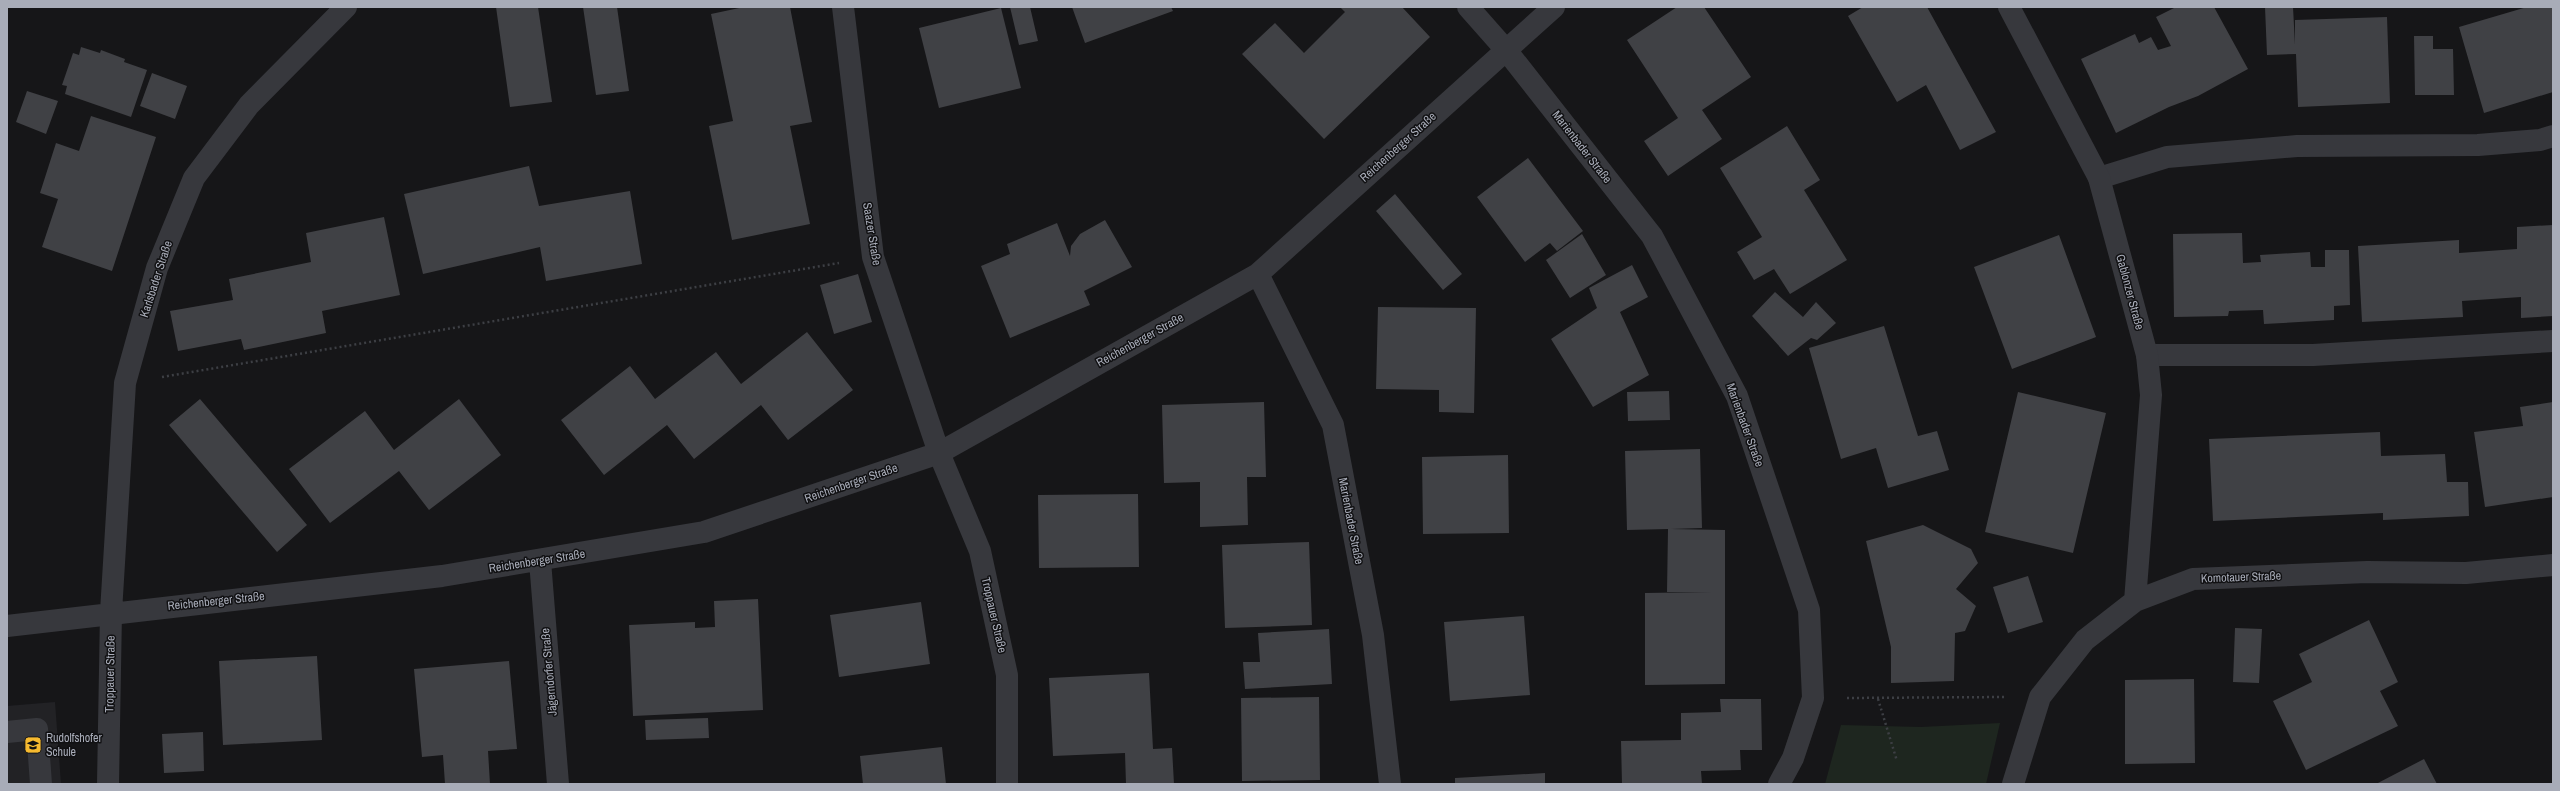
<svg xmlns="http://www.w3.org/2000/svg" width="2560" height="791" font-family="'Archivo Narrow',sans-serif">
  <rect width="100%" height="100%" fill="#161618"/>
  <path fill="#222225" d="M55,702L61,784H7V706Z"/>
  <path fill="#1e261f" d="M2000,723L1986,784H1825L1841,725L1921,727Z"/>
  <path fill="#404145" d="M496,7H538L552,102L510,107Z
    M583,7H617L629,91L596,95Z
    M744,7H790L812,122L790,126L810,224L732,240L709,126L733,121L711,14Z
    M1010,7H1030L1038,41L1019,45Z
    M1072,7H1171L1173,11L1085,43Z
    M1340,7H1402L1430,37L1324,139L1242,54L1275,23L1304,53L1345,12Z
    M1677,7H1704L1751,77L1702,110L1722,139L1668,176L1644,141L1678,118L1627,40Z
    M1863,7H1927L1996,132L1960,150L1926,85L1897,102L1848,16Z
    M2176,7H2214L2248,69L2198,96L2169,107L2116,133L2081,59L2135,34L2139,43L2151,37L2158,50L2171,46L2156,17Z
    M2265,7H2293L2295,45V20L2387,17L2390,103L2298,107L2296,54L2267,55Z
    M2527,7H2553V92L2484,113L2459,27Z
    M1001,8L1021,88L939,108L919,28Z
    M2414,36H2433V49H2453L2454,95H2415Z
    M81,47L100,53L101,50L125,59L124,62L147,70L131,117L65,94L67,86L62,85L73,53L79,55Z
    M152,73L187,86L175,119L140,106Z
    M27,91L58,101L46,134L16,122Z
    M91,116L156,137L112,271L42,247L58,199L40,193L56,143L79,151Z
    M1787,126L1820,180L1804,190L1847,260L1790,294L1774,269L1754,280L1737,252L1762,237L1720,168Z
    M1528,158L1583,231L1557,251L1550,243L1525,262L1477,197Z
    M529,166L539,206L630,191L642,264L546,281L540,247L423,274L404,194Z
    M1395,194L1462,274L1443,290L1376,211Z
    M384,217L400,295L322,311L326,333L244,350L241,339L178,351L170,311L233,300L229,279L311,262L306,233Z
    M1105,220L1132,267L1084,291L1090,305L1010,338L981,266L1010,254L1007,244L1057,223L1070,256L1071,246L1080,234Z
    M2553,225V316L2521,318V297L2462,301L2463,317L2362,322L2358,246L2459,240V253L2517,249V227Z
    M2242,233L2243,263L2261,262L2260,255L2310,252L2311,267H2325V250H2349L2350,305L2334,306V320L2264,324L2263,310L2229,311L2228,316L2174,317L2173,234Z
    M1582,234L1606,275L1570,298L1546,260Z
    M2059,235L2096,337L2012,369L1974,267Z
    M1632,265L1648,297L1620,312L1649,375L1593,407L1551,339L1597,308L1589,288Z
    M858,274L872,322L834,334L820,285Z
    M1775,292L1803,317L1816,302L1836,323L1817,340L1811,338L1788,356L1752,316Z
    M1378,307L1476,308L1474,413L1439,412V390L1376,389Z
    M1884,326L1918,436L1937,431L1949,470L1888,488L1876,448L1841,459L1809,348Z
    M807,332L853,390L788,440L761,405L694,459L667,425L604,475L561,420L630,366L655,399L716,352L741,384Z
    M1669,391L1670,420L1628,421L1627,392Z
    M2018,392L2106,413L2073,553L1985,532Z
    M200,399L307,525L277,552L169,425Z
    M459,399L501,455L429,510L399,471L330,523L289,469L365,411L394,450Z
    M1264,402L1266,477H1247L1248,525L1200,527V482L1164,483L1162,405Z
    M2553,402V497L2485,507L2474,432L2523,426L2520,407Z
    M2380,432L2381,456L2445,454L2447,482H2468L2469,516L2383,520V513L2213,521L2209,439Z
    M1700,449L1702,528L1671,529L1725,530V684L1645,685V593L1711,592H1667L1668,529L1627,530L1625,451Z
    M1508,455L1509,533L1423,534L1422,457Z
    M1138,494L1139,567L1039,568L1038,495Z
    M1923,525L1971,549L1978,563L1956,589L1976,606L1965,631L1955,633L1954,681L1891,683V647L1866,541Z
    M1309,542L1312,625L1225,628L1222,545Z
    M2028,576L2043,622L2008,633L1993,587Z
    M758,599L763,710L633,716L629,625L695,622V628L715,627L714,601Z
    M921,602L930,664L839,677L830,615Z
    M1524,616L1530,695L1450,701L1444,622Z
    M2369,620L2398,682L2380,691L2398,726L2306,770L2273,701L2312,682L2299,654Z
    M2235,628L2262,629L2259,683L2233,682Z
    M1329,629L1332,684L1245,689L1243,662H1260L1258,633Z
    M317,656L322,740L223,745L219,661Z
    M509,661L517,749L488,751L490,784H445L443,755L422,757L414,669Z
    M1149,673L1153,749L1172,748L1174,784H1126L1125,753L1053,756L1049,678Z
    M2194,679L2195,763L2125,764V680Z
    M1319,697L1320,780L1242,781L1241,698Z
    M1720,699H1761L1762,750H1740L1741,770L1701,771L1702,784H1622L1621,741L1681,740V713L1721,712Z
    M708,718L709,738L646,740L645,720Z
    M203,732L204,771L164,773L162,734Z
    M942,747L946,784H863L860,756Z
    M2424,759L2437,784H2376Z
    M1545,773V784H1455V778Z"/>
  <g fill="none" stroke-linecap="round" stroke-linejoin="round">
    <path stroke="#3d3f44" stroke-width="2.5" stroke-dasharray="2 3" stroke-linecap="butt" d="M162,377L839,263
      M1847,698L2004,697
      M1878,699L1897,761"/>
    <path stroke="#37383d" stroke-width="22" d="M2099,178L2167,157L2297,146L2478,145L2540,140L2553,136
      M2147,355H2313L2553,341
      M7,732L37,729L41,784"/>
    <path stroke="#37383d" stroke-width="22" d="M843,7L873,257L939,453L980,551L1007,675V784
      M1468,7L1506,50L1652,236L1737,396L1809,610L1813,698L1793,758L1779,784
      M2009,7L2099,178L2147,355L2151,395L2135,601
      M1258,274L1333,425L1373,635L1390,784
      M540,561L558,784
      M7,626L442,576L704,532L939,453L1258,274L1554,7
      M108,784L111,612L125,383L157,268L194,178L249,105L346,7
      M2013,784L2040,697L2085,640L2135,601L2193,579L2367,572L2466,573L2553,565"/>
  </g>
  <defs>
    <g id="school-square" transform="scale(0.9)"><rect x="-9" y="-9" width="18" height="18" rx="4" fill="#f6ba30" stroke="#111113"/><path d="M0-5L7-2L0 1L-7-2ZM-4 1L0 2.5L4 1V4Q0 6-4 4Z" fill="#111"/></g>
  </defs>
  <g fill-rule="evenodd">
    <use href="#school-square" x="33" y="745"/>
  </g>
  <g text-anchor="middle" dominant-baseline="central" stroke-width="3" stroke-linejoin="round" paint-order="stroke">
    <g font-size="12" fill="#a8acb8" stroke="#111113">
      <text transform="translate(1398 147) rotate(-42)">Reichenberger Straße</text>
      <text transform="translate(1582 147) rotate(52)">Marienbader Straße</text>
      <text transform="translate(872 234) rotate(81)">Saazer Straße</text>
      <text transform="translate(156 279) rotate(-72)">Karlsbader Straße</text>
      <text transform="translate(2130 292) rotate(75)">Gablonzer Straße</text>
      <text transform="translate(1140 340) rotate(-29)">Reichenberger Straße</text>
      <text transform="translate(1745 425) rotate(70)">Marienbader Straße</text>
      <text transform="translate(851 483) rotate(-19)">Reichenberger Straße</text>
      <text transform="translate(1351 521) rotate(79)">Marienbader Straße</text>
      <text transform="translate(537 561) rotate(-9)">Reichenberger Straße</text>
      <text transform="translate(2241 577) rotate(-2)">Komotauer Straße</text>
      <text transform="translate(216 601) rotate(-6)">Reichenberger Straße</text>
      <text transform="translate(994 615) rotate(77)">Troppauer Straße</text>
      <text transform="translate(549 672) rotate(-95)">Jägerndorfer Straße</text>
      <text transform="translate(110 674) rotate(-89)">Troppauer Straße</text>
    </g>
    <g font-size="12" fill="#a8acb8" stroke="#111113" text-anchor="start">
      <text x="46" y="738">Rudolfshofer<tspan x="46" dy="14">Schule</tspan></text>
    </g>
  </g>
  <rect width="2560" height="791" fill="none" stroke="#a8acb8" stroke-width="16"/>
</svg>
